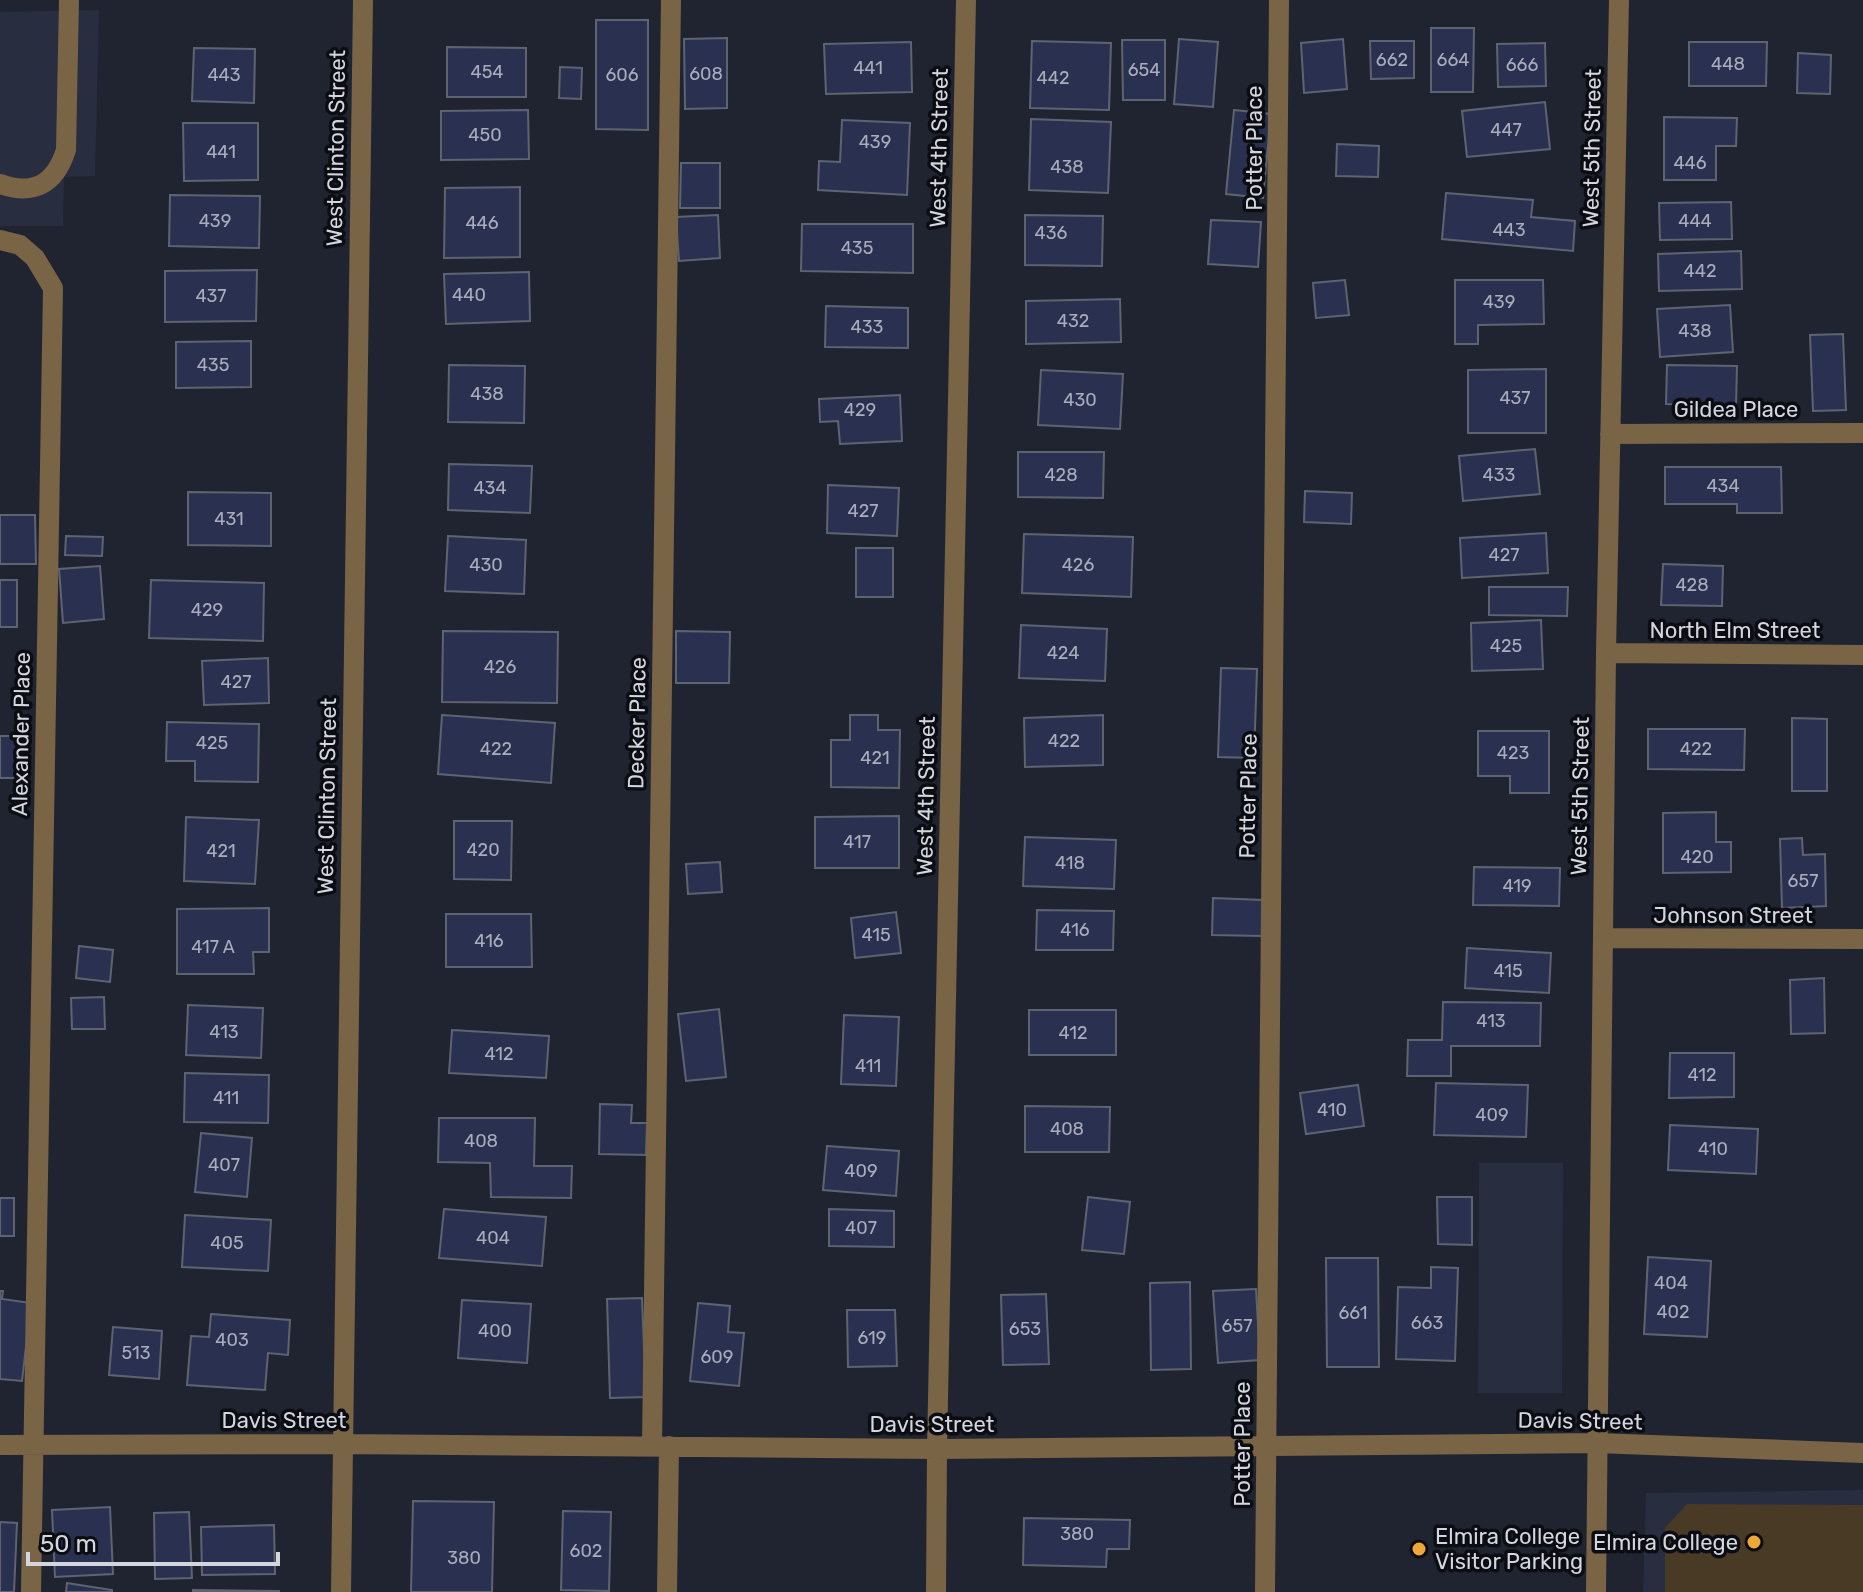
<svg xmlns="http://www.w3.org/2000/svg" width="1863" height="1592" font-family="Rubik,sans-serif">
  <rect width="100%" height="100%" fill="#202431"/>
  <path fill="#282d40" d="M99,10L95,176L64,177L63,226H0V12Z
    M1479,1163H1563L1562,1393H1478Z
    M1863,1490V1592H1643L1646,1493Z"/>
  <path fill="#493a25" d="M1687,1504L1863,1505V1592H1665V1528Z"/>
  <path fill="#2a3150" stroke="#5e6372" stroke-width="2" d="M596,20H648V130L596,129Z
    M1431,28H1474L1473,92H1431Z
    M727,38V108L685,109L684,39Z
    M1179,39L1218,42L1213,107L1174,104Z
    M1343,39L1347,89L1304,93L1301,43Z
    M1122,40H1165V100H1123Z
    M1032,41L1111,43L1109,110L1030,108Z
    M1370,41H1414V78L1371,79Z
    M911,42L912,92L826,94L824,44Z
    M1689,42H1767L1766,86H1689Z
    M1545,43L1546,86L1498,87L1497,44Z
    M447,47L526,48V97H447Z
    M194,48L255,49L254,103L192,101Z
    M1798,53L1831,55L1830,94L1797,93Z
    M560,67L582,68L581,99L559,98Z
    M1545,102L1550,149L1467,157L1462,111Z
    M528,110L529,159L441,160V111Z
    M1234,110L1271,114L1263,198L1226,194Z
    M1664,117L1737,118L1736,146H1716V180H1664Z
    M1031,119L1111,122L1108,193L1029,190Z
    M842,120L910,123L907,195L818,190L819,161L840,162Z
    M183,123H258V180L184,181Z
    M1337,144L1379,146L1378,177L1336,176Z
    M681,163H720V208H680Z
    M520,187V257L444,258L445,188Z
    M1446,193L1533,200L1531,217L1575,221L1573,251L1442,239Z
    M170,195L260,196L259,248L169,246Z
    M1731,202L1732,239L1660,240L1659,203Z
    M718,215L720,258L679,261L676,217Z
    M1025,215L1103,216L1102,266L1025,265Z
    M1211,220L1261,222L1258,267L1208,264Z
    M802,224H913V273L801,271Z
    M1741,251L1742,289L1659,291L1658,254Z
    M257,270L256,321L165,322V271Z
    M529,272L530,321L446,324L444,274Z
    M1345,280L1349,315L1316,318L1313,283Z
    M1455,280H1543L1544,324L1478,325V344H1455Z
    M1120,299L1121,342L1026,344V301Z
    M1730,305L1733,352L1660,357L1657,309Z
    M826,306L908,308V348L825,347Z
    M1843,334L1846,410L1813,411L1810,335Z
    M251,341V387L176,388V342Z
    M449,365L525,366L524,423L448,422Z
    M1667,365L1737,366L1736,406L1666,404Z
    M1546,369V433H1468V370Z
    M1041,370L1123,374L1120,429L1038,425Z
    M900,395L902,441L840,444L838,421L820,422L819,399Z
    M1535,449L1540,494L1463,501L1459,456Z
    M1018,452H1104L1103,498L1018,497Z
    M449,464L532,466L530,513L448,510Z
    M1665,467H1781L1782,513H1737V504H1665Z
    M828,485L899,488L897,536L827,533Z
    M1305,491L1352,493L1351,524L1304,522Z
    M188,492L271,493V546L188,545Z
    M0,515H35L36,564H0Z
    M1546,533L1548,573L1462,578L1460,538Z
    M1024,534L1133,537L1131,597L1022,593Z
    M66,536L103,537L102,556L65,555Z
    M448,536L526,540L524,594L445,591Z
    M856,548H893V597H856Z
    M1663,564L1723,566L1722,606L1661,605Z
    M100,566L104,619L63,623L59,569Z
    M0,580H17V627H0Z
    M151,580L264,583L263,641L149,638Z
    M1489,587H1568L1567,616L1489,615Z
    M1541,620L1543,669L1472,671L1471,623Z
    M1021,625L1107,629L1105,681L1019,678Z
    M443,631L558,632L557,703L442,702Z
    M676,631L730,632L729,683H676Z
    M268,658L269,703L204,705L202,661Z
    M1221,668L1257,669L1254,758L1218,757Z
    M442,715L555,723L551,783L438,774Z
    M850,715H878V730H900L899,788L831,787V740H850Z
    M1103,715V765L1025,767L1024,718Z
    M1792,718L1827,719V791H1792Z
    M167,722L259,724L258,782L195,781V761H166Z
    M1648,729H1745L1744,770L1648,769Z
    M1478,731H1549V793H1510V776H1478Z
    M0,736H22V778H0Z
    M1716,812V842H1731V872L1663,873V813Z
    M899,816V868H815V817Z
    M186,817L259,820L255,884L184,881Z
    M454,821H512L511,880L454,879Z
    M1025,837L1116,840L1114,889L1023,886Z
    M1802,838L1803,855L1825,854L1826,906L1782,908L1780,839Z
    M720,862L722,892L688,894L686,864Z
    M1474,867L1560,868L1559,906L1473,905Z
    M1213,898L1263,900L1262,936L1212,935Z
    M269,908V952H253L254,974H177V909Z
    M1037,910L1114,911L1113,950H1036Z
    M896,912L901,953L855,958L851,918Z
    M446,914H531L532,967H446Z
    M79,946L113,950L110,982L76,978Z
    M1467,948L1551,953L1549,993L1465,988Z
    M1824,978L1825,1033L1791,1034L1790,980Z
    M104,997L105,1029H72L71,998Z
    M1443,1002L1541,1003L1540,1046H1451V1076H1407L1408,1040H1442Z
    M188,1005L263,1008L261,1058L186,1055Z
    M719,1009L726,1077L686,1081L678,1014Z
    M1029,1010H1116V1055H1029Z
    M844,1015L899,1017L896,1086L841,1084Z
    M452,1030L549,1036L546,1078L449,1073Z
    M1670,1053H1734V1097L1669,1098Z
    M185,1073L269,1075L268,1123L184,1122Z
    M1436,1083L1528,1085L1526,1137L1434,1135Z
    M1358,1085L1364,1126L1306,1134L1300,1093Z
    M600,1104L632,1105L631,1123H647L646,1155L599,1154Z
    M1025,1106L1110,1107L1109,1152H1025Z
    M439,1118H535L534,1166H572L571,1198L491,1197L490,1163L438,1162Z
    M1670,1125L1758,1129L1756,1174L1668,1170Z
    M201,1133L252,1138L247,1197L195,1192Z
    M827,1146L899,1151L896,1196L823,1190Z
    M1088,1197L1130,1202L1124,1254L1082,1250Z
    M1437,1197H1472V1245L1438,1244Z
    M0,1198H14V1236H0Z
    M444,1209L546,1217L542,1266L439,1258Z
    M829,1209L894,1211V1247L829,1246Z
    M185,1215L271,1220L268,1271L182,1267Z
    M1648,1257L1711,1261L1707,1337L1644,1334Z
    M1326,1258H1378L1379,1367H1327Z
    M1431,1267L1458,1268L1455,1361L1396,1359L1398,1287L1431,1288Z
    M1190,1282L1191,1369L1151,1370L1150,1283Z
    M1256,1289L1260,1360L1218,1363L1213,1291Z
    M0,1291H3L2,1299L31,1303L22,1381L0,1379Z
    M1046,1294L1049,1364L1003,1365L1001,1295Z
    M642,1298L646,1397L610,1398L607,1299Z
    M462,1300L531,1304L527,1363L458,1358Z
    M698,1303L730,1306L728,1332L744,1333L739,1386L690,1381Z
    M847,1310H895L897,1366L848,1367Z
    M211,1314L290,1320L288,1355L268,1353L265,1390L187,1385L191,1336L209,1337Z
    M113,1327L162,1331L159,1379L109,1375Z
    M413,1501L494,1502L492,1592H411Z
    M110,1507L113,1574L55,1577L52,1510Z
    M563,1511L611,1512L609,1591L561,1590Z
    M189,1512L192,1578L155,1579L154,1513Z
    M1024,1518L1130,1520L1129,1549H1107L1106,1567L1023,1565Z
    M0,1522L17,1523L14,1592H0Z
    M274,1525L275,1574L202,1575L201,1527Z
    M67,1583L112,1590V1592H66Z
    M193,1590L279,1591V1592H193Z"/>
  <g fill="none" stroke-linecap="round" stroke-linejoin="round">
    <path stroke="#796445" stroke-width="20" d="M0,184C34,196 55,184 66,150L69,0
      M0,240L20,245L35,258L53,288L31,1592
      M1610,434L1863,433
      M1606,653L1863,655
      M1603,938L1863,939
      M0,1445L343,1444L937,1449L1597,1443L1863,1453
      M652,1446L671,0
      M341,1592L363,0
      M667,1592L669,1446
      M936,1592L937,1449L966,0
      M1265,1592L1279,0
      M1596,1592L1606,653L1619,0"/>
  </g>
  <g fill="#eca93a" stroke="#0c0d13" stroke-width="3">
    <circle cx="1754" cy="1542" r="8"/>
    <circle cx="1419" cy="1549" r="8"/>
  </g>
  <g text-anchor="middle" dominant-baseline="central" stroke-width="7" stroke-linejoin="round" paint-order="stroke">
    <g font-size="18" fill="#a9adbb">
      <text x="1392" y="60">662</text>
      <text x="1453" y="60">664</text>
      <text x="1728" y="64">448</text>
      <text x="1522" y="65">666</text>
      <text x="868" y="68">441</text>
      <text x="1144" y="70">654</text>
      <text x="487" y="72">454</text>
      <text x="706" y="74">608</text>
      <text x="224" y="75">443</text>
      <text x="622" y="75">606</text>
      <text x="1053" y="78">442</text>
      <text x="1506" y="130">447</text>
      <text x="485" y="135">450</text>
      <text x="875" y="142">439</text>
      <text x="221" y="152">441</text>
      <text x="1690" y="163">446</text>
      <text x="1067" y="167">438</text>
      <text x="215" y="221">439</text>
      <text x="1695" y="221">444</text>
      <text x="482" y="223">446</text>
      <text x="1509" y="230">443</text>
      <text x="1051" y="233">436</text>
      <text x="857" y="248">435</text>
      <text x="1700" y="271">442</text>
      <text x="469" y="295">440</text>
      <text x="211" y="296">437</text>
      <text x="1499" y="302">439</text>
      <text x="1073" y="321">432</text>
      <text x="867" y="327">433</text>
      <text x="1695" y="331">438</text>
      <text x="213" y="365">435</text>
      <text x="487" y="394">438</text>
      <text x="1515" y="398">437</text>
      <text x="1080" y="400">430</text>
      <text x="860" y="410">429</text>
      <text x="1061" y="475">428</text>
      <text x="1499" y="475">433</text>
      <text x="1723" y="486">434</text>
      <text x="490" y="488">434</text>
      <text x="863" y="511">427</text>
      <text x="229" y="519">431</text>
      <text x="1504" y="555">427</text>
      <text x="486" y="565">430</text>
      <text x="1078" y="565">426</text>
      <text x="1692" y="585">428</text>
      <text x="207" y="610">429</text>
      <text x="1506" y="646">425</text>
      <text x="1063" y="653">424</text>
      <text x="500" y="667">426</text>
      <text x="236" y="682">427</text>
      <text x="1064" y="741">422</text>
      <text x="212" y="743">425</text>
      <text x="496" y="749">422</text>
      <text x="1696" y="749">422</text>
      <text x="1513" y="753">423</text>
      <text x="875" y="758">421</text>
      <text x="857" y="842">417</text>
      <text x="483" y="850">420</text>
      <text x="221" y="851">421</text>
      <text x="1697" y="857">420</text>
      <text x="1070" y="863">418</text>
      <text x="1803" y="881">657</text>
      <text x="1517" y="886">419</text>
      <text x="1075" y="930">416</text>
      <text x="876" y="935">415</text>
      <text x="489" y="941">416</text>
      <text x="213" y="947">417 A</text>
      <text x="1508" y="971">415</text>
      <text x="1491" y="1021">413</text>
      <text x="224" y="1032">413</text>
      <text x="1073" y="1033">412</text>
      <text x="499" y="1054">412</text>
      <text x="868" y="1066">411</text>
      <text x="1702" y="1075">412</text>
      <text x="226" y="1098">411</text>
      <text x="1332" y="1110">410</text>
      <text x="1492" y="1115">409</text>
      <text x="1067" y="1129">408</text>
      <text x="481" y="1141">408</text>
      <text x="1713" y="1149">410</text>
      <text x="224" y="1165">407</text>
      <text x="861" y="1171">409</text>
      <text x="861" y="1228">407</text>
      <text x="493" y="1238">404</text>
      <text x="227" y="1243">405</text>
      <text x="1671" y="1283">404</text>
      <text x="1673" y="1312">402</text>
      <text x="1353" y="1313">661</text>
      <text x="1427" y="1323">663</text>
      <text x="1237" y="1326">657</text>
      <text x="1025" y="1329">653</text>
      <text x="495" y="1331">400</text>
      <text x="872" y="1338">619</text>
      <text x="232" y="1340">403</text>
      <text x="136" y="1353">513</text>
      <text x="717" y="1357">609</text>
      <text x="1077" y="1534">380</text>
      <text x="586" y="1551">602</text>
      <text x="464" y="1558">380</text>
    </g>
    <g font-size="22" fill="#d3d6df" stroke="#0c0d13">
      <text transform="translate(336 148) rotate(-89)">West Clinton Street</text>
      <text transform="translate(939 148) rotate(-89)">West 4th Street</text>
      <text transform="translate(1254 148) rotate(-90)">Potter Place</text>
      <text transform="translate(1592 148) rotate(-89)">West 5th Street</text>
      <text x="1736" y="409">Gildea Place</text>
      <text x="1735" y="630">North Elm Street</text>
      <text transform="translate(637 723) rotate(-89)">Decker Place</text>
      <text transform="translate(21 734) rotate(-89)">Alexander Place</text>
      <text transform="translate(327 796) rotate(-89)">West Clinton Street</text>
      <text transform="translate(926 796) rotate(-89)">West 4th Street</text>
      <text transform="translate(1248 796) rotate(-89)">Potter Place</text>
      <text transform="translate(1580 796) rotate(-89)">West 5th Street</text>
      <text x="1733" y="915">Johnson Street</text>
      <text x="284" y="1420">Davis Street</text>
      <text transform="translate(1580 1421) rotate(1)">Davis Street</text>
      <text x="932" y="1424">Davis Street</text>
      <text transform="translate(1242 1444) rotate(-90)">Potter Place</text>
    </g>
    <g font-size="22" fill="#d3d6df" stroke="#0c0d13" text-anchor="start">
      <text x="1435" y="1536">Elmira College<tspan x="1435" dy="25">Visitor Parking</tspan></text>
      <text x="1738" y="1542" text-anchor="end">Elmira College</text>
    </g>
  </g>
  <path d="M28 1552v12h250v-12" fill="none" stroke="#d3d6df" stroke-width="4"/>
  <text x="40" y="1552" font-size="24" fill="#d3d6df" stroke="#0c0d13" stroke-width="6" paint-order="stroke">50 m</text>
</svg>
